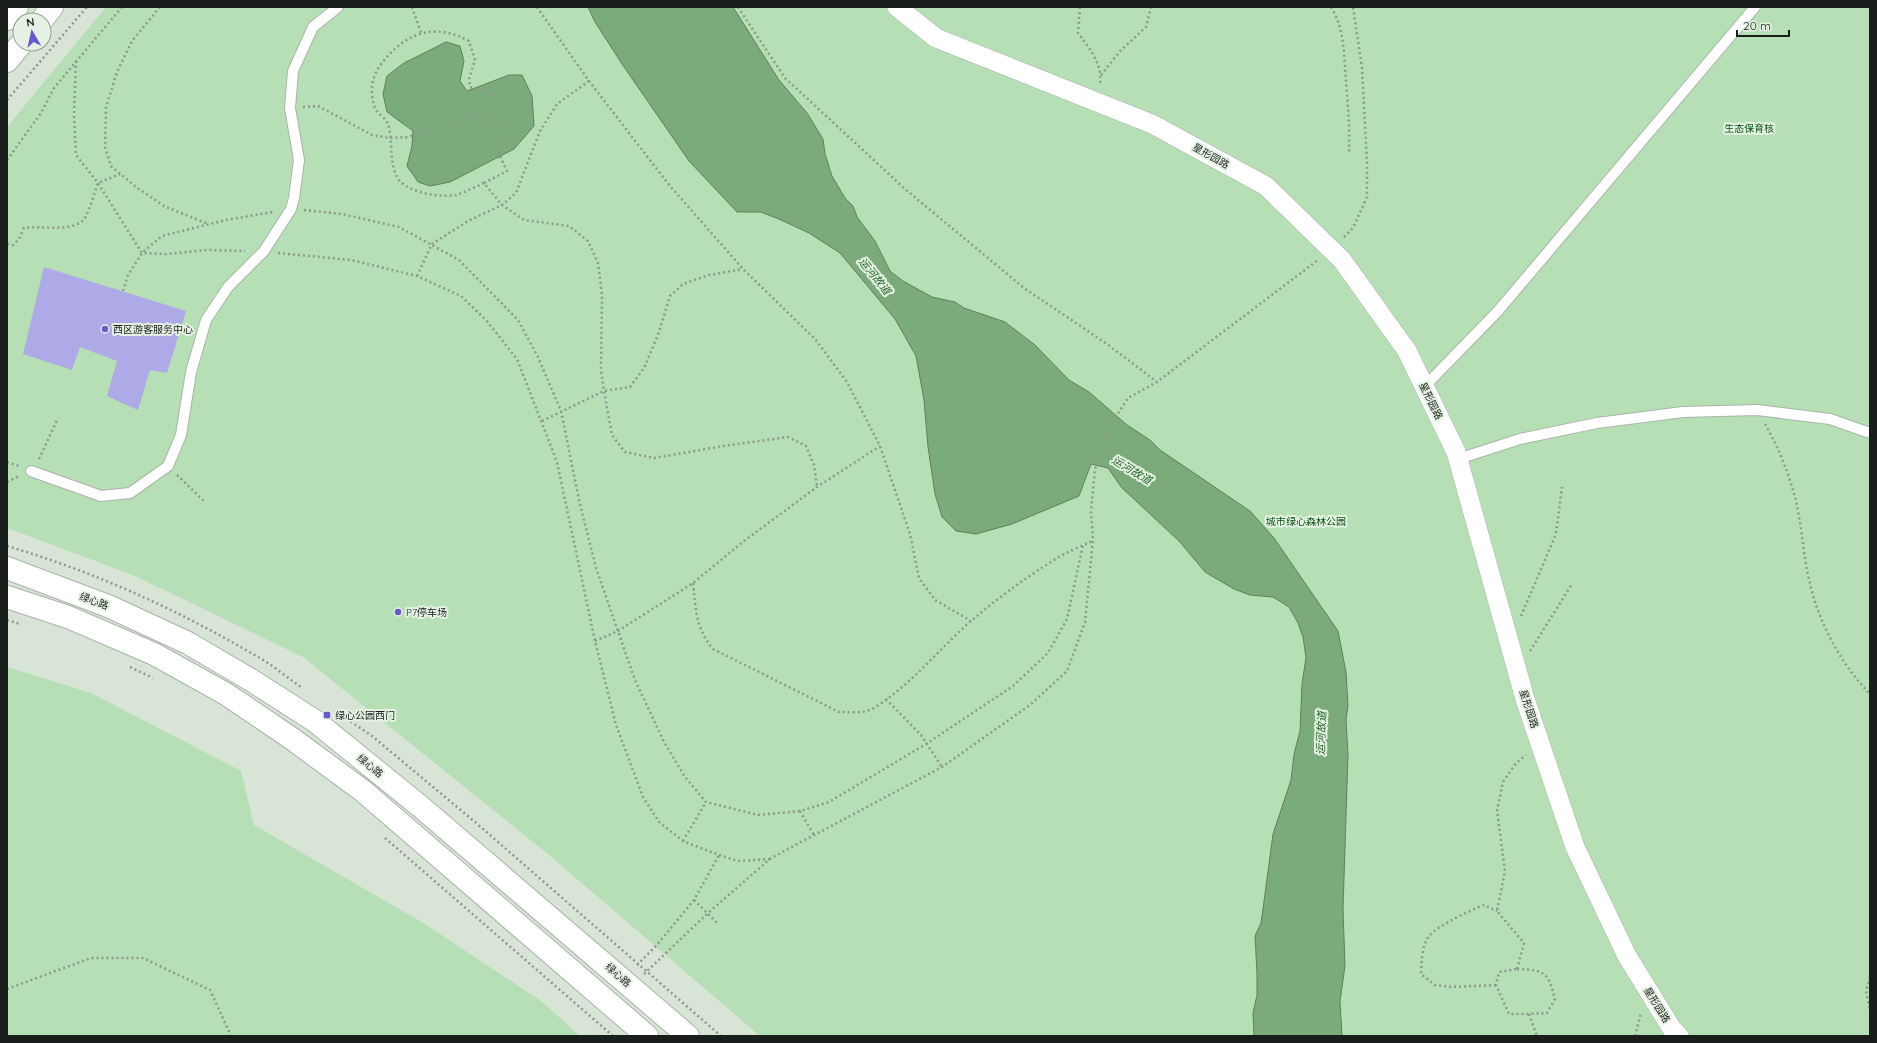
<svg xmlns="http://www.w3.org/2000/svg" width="1877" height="1043" font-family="Quicksand,'Noto Sans SC',sans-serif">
  <rect width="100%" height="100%" fill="#d7e4d6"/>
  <path fill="#b6dfb5" d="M106,7H1870V1036H760L549,855L303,657L133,575L7,528V127Z
    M7,667L91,693L241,771L254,825L425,924L541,1001L580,1036H7Z"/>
  <path fill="#7bab7a" stroke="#5e815d" d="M588,7H733L779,80L807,113L823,139L825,154L832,176L845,198L853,206L857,217L875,241L890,271L903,281L932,297L955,302L964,308L1005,322L1035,345L1069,380L1089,392L1127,425L1150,440L1160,450L1250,511L1274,538L1338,631L1346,672L1348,706L1346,719L1348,755L1343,909L1345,966L1340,1001L1342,1036H1254L1253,1013L1257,995V973L1255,936L1261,923L1263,909L1273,834L1291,780L1294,754L1300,731L1302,684L1306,658L1303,637L1298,623L1289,607L1273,597L1250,595L1234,589L1205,572L1179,541L1122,488L1108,468L1091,464L1079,496L1012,524L976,534L956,531L942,517L935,494L928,447L924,400L916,356L895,319L840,253L809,233L781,220L761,212H737L689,161L622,64L595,22Z
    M446,42L460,46L464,61L460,81L467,91L509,75H522L532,96L534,126L514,149L450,182L430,186L418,182L407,166L412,146L413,131L387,112L383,94L387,76L404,63Z"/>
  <path fill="#adaae7" d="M44,267L186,311L167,373L150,370L138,410L107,396L117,361L80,347L72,370L23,354Z"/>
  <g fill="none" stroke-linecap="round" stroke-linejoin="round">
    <g stroke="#a8b5a8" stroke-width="12">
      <path id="lane" d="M1424,387L1498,311L1755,7
        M1458,459L1520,439L1597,423L1683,412L1757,410L1830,419L1870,433
        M31,471L101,496L130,493L168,466L181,435L191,372L206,320L228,287L264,251L291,209L294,198L299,160L290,108L293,71L313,27L338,7"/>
    </g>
    <g stroke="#a8b5a8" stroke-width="20">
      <path id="street" d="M897,7L936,38L1152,124L1266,186L1342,260L1407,351L1456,452L1525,699L1575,847L1627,956L1672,1029L1679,1036"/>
    </g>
    <g stroke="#a8b5a8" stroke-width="24">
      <path id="secondary" d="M7,19L17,7
        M42,20L52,7
        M7,61L21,44
        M7,568L108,606L188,643L251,680L315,721L421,807L688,1036
        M7,597L68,617L154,654L226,694L291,738L363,791L647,1036"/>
    </g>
    <path stroke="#8e988d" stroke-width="2.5" stroke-dasharray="2 3" stroke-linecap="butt" d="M160,7L132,41L117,72L106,107L105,147L111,166L136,187L164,206L208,224
      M412,7L421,33
      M537,7L589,81L670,186L743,269L816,340L847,382L880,446L910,534L919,578L935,600L971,621
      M738,7L785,78L905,189L1024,288L1107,344L1157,382
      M1080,7L1078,33C1089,48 1103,64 1100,84
      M1331,7C1345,29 1344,57 1346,82C1348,106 1350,129 1349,153
      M76,61L74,115L76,155L98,183L142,253L166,254L207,250L245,251
      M1101,75L1121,50L1146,27L1151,7
      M7,100L87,7
      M303,107L318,106L372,135L389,138L408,137L434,127L448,129L470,114L506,127L499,154L507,171L484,183L502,205L524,220L569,226L588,241L598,263L602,295L601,370L604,391L612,435L625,452L654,458L723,446L788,437L806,446L814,465L817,487
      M7,160L41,113L54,88L122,7
      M484,183C475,187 465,192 456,195C440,198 402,192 396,175C389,159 393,140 388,124C386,119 380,115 376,110C373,106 371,92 372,87C373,75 379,66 386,58C410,30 438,24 469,41L475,60L469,79L470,87L495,95L490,121
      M304,210L342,214L399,227L459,260L518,320L538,357L561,411L579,500L596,568L635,680L664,742L685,777L706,802L758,815L800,811L829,802L926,744L1013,686L1048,653L1067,619L1083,545
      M1344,237L1353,228L1367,197V164L1362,68L1353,7
      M7,244L13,245L19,239L24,228C40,225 78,234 86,216C91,206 94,194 98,183L120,174
      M278,253L351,260L417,276L461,296L486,320L517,359L557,462L595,641L616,725L643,797L659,822L683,841L719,855L738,861L771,859
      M417,276L432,244L468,221L502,205L516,193L540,131L557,104L589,81
      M123,291L128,275L142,253L162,236L226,220L273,212
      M542,421L604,391L630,387L644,368L658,335L670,296L683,284L709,275L743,269
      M1765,424C1778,447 1788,471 1795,497C1802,525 1803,555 1810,584C1820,625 1841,664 1870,694
      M39,459L58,418
      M7,462L19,466
      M177,475L205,502
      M7,482L19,476
      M7,546C92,571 174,608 251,653C269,662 285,676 301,687
      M693,583C696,609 695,627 713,649L839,712C850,712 864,714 874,708C911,685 939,649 971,621C997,599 1025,578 1054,560C1066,552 1080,547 1092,541
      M1521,616L1556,534L1562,487
      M7,620L20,624
      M595,641L618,631L693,583L744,541L817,487L880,446
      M1530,651L1572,584
      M130,667L153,678
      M886,699L921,735L942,767
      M338,713L372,736L475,822L721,1036
      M800,811L815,837
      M385,838L613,1036
      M683,841L706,802
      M694,900L718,924
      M637,965L656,946L694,900L719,855
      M1517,969L1524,943L1497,911L1505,871L1497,810L1503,782L1516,763L1526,755
      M1517,969C1545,970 1548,972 1555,999L1547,1013L1529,1014H1509L1496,985L1499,972Z
      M644,974L708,913L771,858L942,767L1030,705L1067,671L1085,622L1093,540L1091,512L1095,469L1110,426L1128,398L1157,382L1318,260
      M1870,977L1866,991L1870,1011
      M1496,985L1451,987L1435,985L1421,974C1422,962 1421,945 1430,935C1439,925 1471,910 1484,905L1497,911
      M7,989L91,958H143L210,990L231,1036
      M1529,1014L1537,1036
      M1635,1036L1641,1013"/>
    <use href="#lane" stroke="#fff" stroke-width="10"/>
    <use href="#street" stroke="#fff" stroke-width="19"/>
    <use href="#secondary" stroke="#fff" stroke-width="22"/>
  </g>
  <g fill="#6b57d0" stroke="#e4f1e3" stroke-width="1.5">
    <circle cx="105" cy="329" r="4"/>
    <circle cx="398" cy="612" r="4"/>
    <rect x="323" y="711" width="8" height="8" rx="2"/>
  </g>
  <g text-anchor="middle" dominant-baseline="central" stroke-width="4" stroke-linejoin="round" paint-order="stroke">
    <g font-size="10" fill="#075112" stroke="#e4f1e3">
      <text x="1749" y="128">生态保育核</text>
      <text x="1306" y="521">城市绿心森林公园</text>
    </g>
    <g font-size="10" fill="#1a1e1a" stroke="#e4f1e3">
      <text transform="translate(1211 156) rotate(29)">星形园路</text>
      <text transform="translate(1431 401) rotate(64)">星形园路</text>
      <text transform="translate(94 601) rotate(21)">绿心路</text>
      <text transform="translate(1529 709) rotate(72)">星形园路</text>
      <text transform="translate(370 766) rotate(39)">绿心路</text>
      <text transform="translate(618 975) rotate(41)">绿心路</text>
      <text transform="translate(1657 1005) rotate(58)">星形园路</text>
    </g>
    <g font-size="10" fill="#1a1e1a" stroke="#e4f1e3" text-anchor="start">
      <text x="113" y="329">西区游客服务中心</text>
      <text x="406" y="612">P7停车场</text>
      <text x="335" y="715">绿心公园西门</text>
    </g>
    <g font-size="11" font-style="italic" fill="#246628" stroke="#e4f1e3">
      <text transform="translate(875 276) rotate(51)">运河故道</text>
      <text transform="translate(1132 470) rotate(31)">运河故道</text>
      <text transform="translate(1321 733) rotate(-88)">运河故道</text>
    </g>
  </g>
  <rect width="1877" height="1043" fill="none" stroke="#1a1e1a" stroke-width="16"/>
  <g transform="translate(32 32) rotate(351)"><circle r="19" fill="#e4f1e3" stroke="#939d93"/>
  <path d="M0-3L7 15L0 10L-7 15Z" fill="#6b57d0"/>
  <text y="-6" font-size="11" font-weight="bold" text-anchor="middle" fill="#1a1e1a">N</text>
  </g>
  <path d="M1737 30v6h52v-6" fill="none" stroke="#1a1e1a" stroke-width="2"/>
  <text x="1743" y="30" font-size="12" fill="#1a1e1a" stroke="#e4f1e3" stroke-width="3" paint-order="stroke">20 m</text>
</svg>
